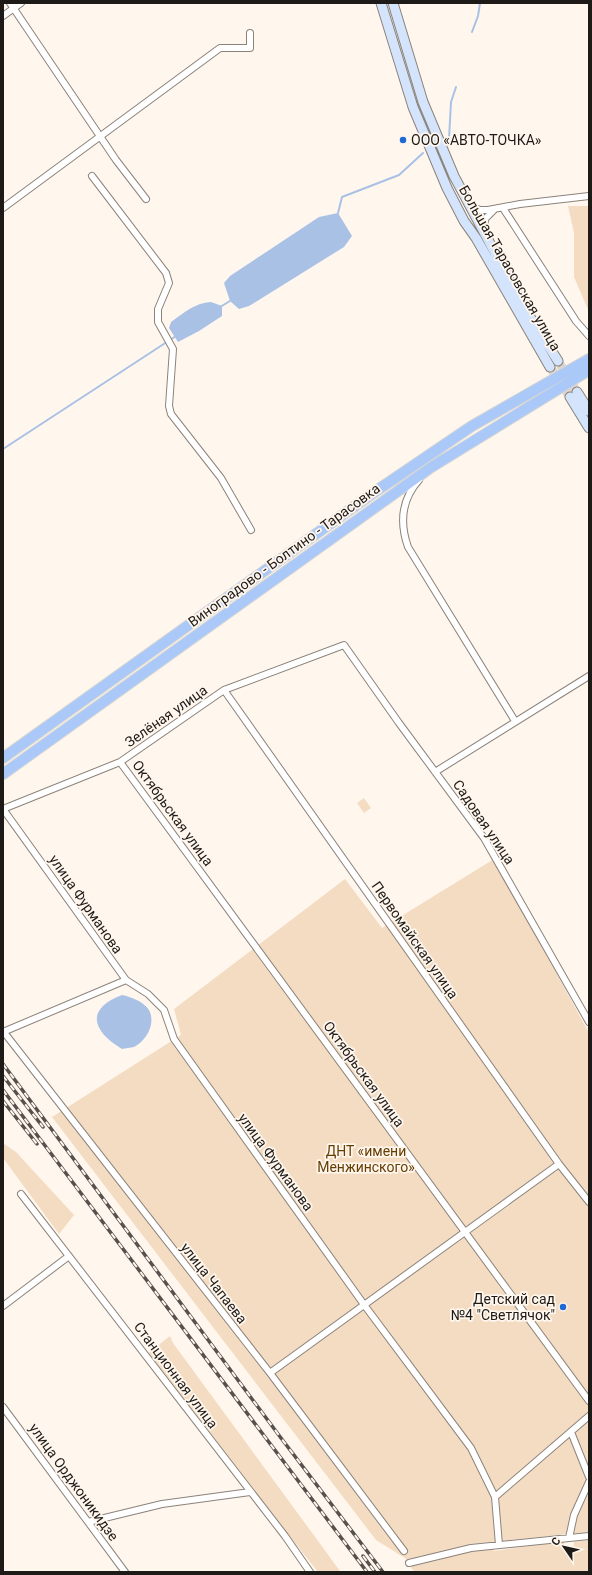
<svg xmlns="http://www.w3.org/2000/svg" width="592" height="1575" font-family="Roboto,sans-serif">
  <rect width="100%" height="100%" fill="#fff6ed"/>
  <path fill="#f4dcc3" d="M568,206H589V312L574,277V233Z
    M364,798L371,808L364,813L357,803Z
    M494,859L589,1033V1532L471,1544L408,1560L376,1540L52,1117L181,1035L174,1009L345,879L382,928Z
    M3,1143L16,1152L74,1215L59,1234L3,1158Z
    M170,1336L173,1343L340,1571L318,1572L146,1355Z
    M589,1540V1572H415L411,1568L412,1565L473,1550L493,1547L494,1551L562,1541L564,1542L565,1550H573L574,1542Z"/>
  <path fill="#a9c1e5" d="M338,213L352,236L344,247L249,306L239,309L230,301L224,283L230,276L319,217Z
    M211,302L222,306V316L199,331L178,342L169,328L171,322C184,313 194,303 211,302Z
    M122,995C131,997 143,1001 149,1010C156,1023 147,1040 134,1047C131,1048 125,1048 122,1049C92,1031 85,1009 122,995Z"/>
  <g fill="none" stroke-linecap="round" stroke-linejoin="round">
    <path stroke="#a9c1e5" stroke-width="2" d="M472,32L478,16L480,3
      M449,139L451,102L456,87
      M338,213L342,197L399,175L423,153
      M220,307L230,301
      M3,449L176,336"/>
    <path stroke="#ddd5cd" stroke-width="9" stroke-dasharray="9 4.5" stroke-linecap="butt" d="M558,361L577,392
      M550,367L570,397"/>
    <g stroke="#8b837b" stroke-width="8">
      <path id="street" d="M10,3L116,160L146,199
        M3,16L21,3
        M92,176L166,273L169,283L158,309V322L173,349L169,406L171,414L221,478L251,530
        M470,206L480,210H488L520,204L589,196
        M3,208L220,48H250V33
        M503,208L576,321L589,336
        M484,230L485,219L494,210
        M419,480C401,500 400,524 408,547L515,721
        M224,690L559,1164L589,1202
        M120,762L589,1401
        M435,772L589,676
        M3,809L126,980L148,994L164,1010L174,1039L365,1306L471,1448L495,1497L499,1545
        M3,809L120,762L224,690L344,645L399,723L484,838L589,1022
        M3,1031L270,1373L404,1551
        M3,1032L126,980
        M21,1194L285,1536L310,1572
        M3,1306L69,1256
        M270,1373L559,1164
        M3,1407L125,1572
        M571,1432L589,1477
        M495,1497L589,1416
        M88,1522L162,1504L250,1492
        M569,1538L574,1515L589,1482
        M409,1563L471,1548L589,1536"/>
    </g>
    <g stroke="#8b837b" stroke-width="11">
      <path id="secondary" d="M381,3L413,107L447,188L464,221L476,238L550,367
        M393,3L423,102L454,176L525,309L558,361
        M577,392L589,411
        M570,397L589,428"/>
    </g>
    <g stroke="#d6d6d5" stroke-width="12">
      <path id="primary" d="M3,758L376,491L472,426L589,359
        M3,774L430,468L589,370"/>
    </g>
    <use href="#street" stroke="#fff" stroke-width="6"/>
    <use href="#secondary" stroke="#d4e4fc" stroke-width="9"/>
    <use href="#primary" stroke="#aac9f8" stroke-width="10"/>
    <g stroke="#56514d" stroke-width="3.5">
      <path id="rail" d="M3,1064L281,1438L383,1572
        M3,1076L43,1127
        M3,1090L367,1572
        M3,1101L37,1144
        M363,1556L375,1572"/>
    </g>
    <use href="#rail" stroke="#fff6ed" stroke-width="2" stroke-dasharray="6" stroke-linecap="butt"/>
  </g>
  <g fill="#1e6ad5" stroke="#fff6ed" stroke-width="1.5">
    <circle cx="403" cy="140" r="4"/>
    <circle cx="563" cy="1307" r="4"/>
  </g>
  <g text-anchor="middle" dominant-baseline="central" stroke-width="3.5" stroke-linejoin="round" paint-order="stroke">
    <g font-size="14" fill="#1d1a17" stroke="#fff6ed" text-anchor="start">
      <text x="411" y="140">ООО «АВТО-ТОЧКА»</text>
      <text x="555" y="1299" text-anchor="end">Детский сад<tspan x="555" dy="16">№4 "Светлячок"</tspan></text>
    </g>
    <g font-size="14" fill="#1d1a17" stroke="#fff6ed">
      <text transform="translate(510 268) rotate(60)">Большая Тарасовская улица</text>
      <text transform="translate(284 555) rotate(-36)">Виноградово - Болтино - Тарасовка</text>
      <text transform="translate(166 716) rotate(-35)">Зелёная улица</text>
      <text transform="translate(173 813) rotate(54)">Октябрьская улица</text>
      <text transform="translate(484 822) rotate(56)">Садовая улица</text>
      <text transform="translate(86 904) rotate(55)">улица Фурманова</text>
      <text transform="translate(415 940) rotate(55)">Первомайская улица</text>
      <text transform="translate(364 1074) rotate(54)">Октябрьская улица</text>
      <text transform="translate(276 1162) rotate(54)">улица Фурманова</text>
      <text transform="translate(214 1283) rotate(52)">улица Чапаева</text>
      <text transform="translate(176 1375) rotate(53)">Станционная улица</text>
      <text transform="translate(74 1482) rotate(54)">улица Орджоникидзе</text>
    </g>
    <g font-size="14" fill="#663d01" stroke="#fff6ed">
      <text x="366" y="1151">ДНТ «имени<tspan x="366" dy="16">Менжинского»</tspan></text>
    </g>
  </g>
  <rect width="592" height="1575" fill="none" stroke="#1d1a17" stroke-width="8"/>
  <g transform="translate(564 1547) rotate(304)" stroke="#fff6ed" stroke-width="3" paint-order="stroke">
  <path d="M0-3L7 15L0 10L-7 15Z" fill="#1d1a17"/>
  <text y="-6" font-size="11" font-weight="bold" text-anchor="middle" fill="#1d1a17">С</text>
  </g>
</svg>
